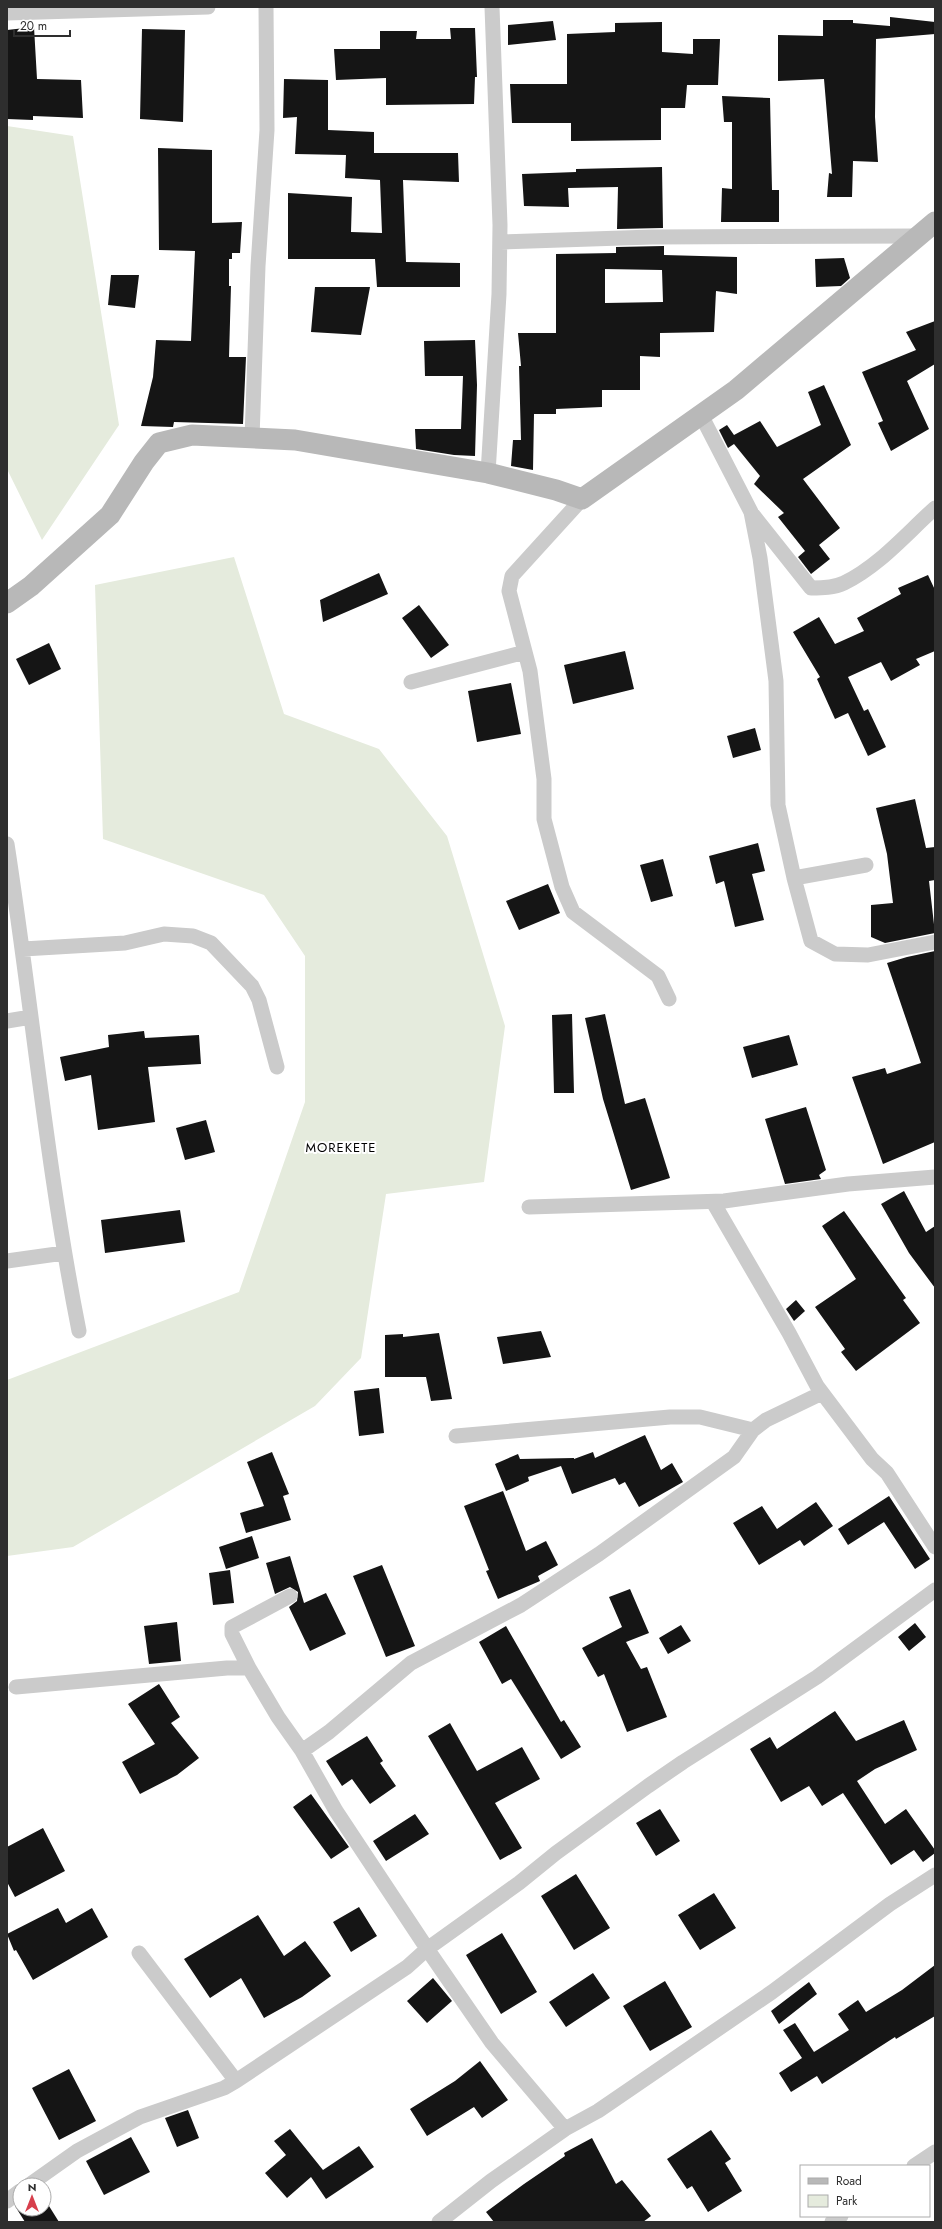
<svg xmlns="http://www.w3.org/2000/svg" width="942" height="2229" font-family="Jost,sans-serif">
  <rect width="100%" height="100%" fill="#fff"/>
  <path fill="#e5ebdd" d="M7,126L73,136L119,425L42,540L7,469Z
    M234,557L284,714L379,749L447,836L505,1026L484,1182L386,1194L361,1358L315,1406L73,1547L7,1556V1380L239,1292L305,1102V956L264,895L103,839L95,585Z"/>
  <path fill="#151515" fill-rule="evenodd" d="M890,17L935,22V34L876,39L875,117L878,162L853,161L852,197H827L829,173L832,174L824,79L778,81V35L823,36V20H853V23L890,26Z
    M553,21L556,40L508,45V25Z
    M662,22V52L693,54V39H720L718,85H687L685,108H661V140L571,141V123H512L510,84H567V34L615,32V23Z
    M34,27L37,79L81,80L83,118L33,116V120L7,119V30Z
    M450,28H475L477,77H475L474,104L386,105V78L336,80L334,49H380V31H417L416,39H451Z
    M142,29L185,30L183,122L140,119Z
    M284,79L328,80V130L374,132V153H458L459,182L403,180L406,262L460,263V287H377L375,259H288V193L352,197L351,232L382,233L380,180L345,178L346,155L295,154L297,117L283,118Z
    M722,96L770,98L772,190H779V222H721L722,188L732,189V122H724Z
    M158,148L212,150V223L242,222L240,253H232V259H229V286H231L229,357H246L243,424L174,422L173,427L141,426L153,377L156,340L191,341L195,251L159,250Z
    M662,167L663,228L617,229L618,187L568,188L569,207L524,206L522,174L576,172V169Z
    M664,246V255L737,257V294L716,291L714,332L660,333V357L640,356V390H602V407L556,409V414H534L533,470L511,466L513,440H521L519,366H521L518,333H556V254L616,253V247ZM605,269L662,270L663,302L605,303Z
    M844,258L850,278L841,286L816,287L815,259Z
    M111,275H139L135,308L108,305Z
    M315,287H370L361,335L311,332Z
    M935,321V364L907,381L929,429L891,451L878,423L883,421L862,372L916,350L906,332Z
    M475,340L477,385L475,456L454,455L416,449L415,429H461L463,376H425L424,341Z
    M824,385L851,445L803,479L840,528L819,545L830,559L811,574L798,557L805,551L778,517L784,513L754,484L760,476L734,444L728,448L719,430L727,425L734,435L760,421L777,447L821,425L808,392Z
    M379,573L388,594L323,622L320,600Z
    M928,575L935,590V651L916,659L920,665L891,681L881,662L848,677L864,711L868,709L886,747L868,756L848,713L835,719L817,679L820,677L793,632L819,617L835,644L864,631L857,618L901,594L898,588Z
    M419,605L449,645L431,658L402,618Z
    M49,643L61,669L29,685L16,659Z
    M625,651L634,689L573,704L564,665Z
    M511,683L521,734L477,742L468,691Z
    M755,728L761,750L733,758L727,736Z
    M915,799L926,848L935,847V880L929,881L935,933L885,943L871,937V905L893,903L887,854L876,808Z
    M758,843L765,871L752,874L764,920L735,927L724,881L716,884L709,856Z
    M663,859L673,896L651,902L640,865Z
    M548,884L560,913L519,930L506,901Z
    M935,951V1142L883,1164L852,1077L885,1068L887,1074L921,1063L887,963L907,957Z
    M572,1014L574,1093H554L552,1015Z
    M605,1014L625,1104L645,1098L670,1178L631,1190L603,1099L585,1018Z
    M144,1031L145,1038L199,1035L201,1064L148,1067L155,1122L98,1130L91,1075L65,1081L60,1057L109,1047L108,1035Z
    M789,1035L798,1065L752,1078L743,1047Z
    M806,1107L826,1170L819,1175L821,1179L785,1184L765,1119Z
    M206,1120L215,1152L185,1160L176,1128Z
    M904,1191L926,1232L935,1226V1288L909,1253L881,1204Z
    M180,1210L185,1242L105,1253L101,1220Z
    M844,1211L906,1298L903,1300L920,1323L856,1371L841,1352L845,1349L815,1307L856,1279L822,1226Z
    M796,1300L805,1311L794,1321L786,1309Z
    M541,1331L551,1357L503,1364L497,1337Z
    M439,1333L452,1399L431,1401L426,1377H385V1335L403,1334V1337Z
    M379,1388L384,1433L359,1436L354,1391Z
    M645,1435L661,1470L672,1463L683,1482L639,1507L625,1482L619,1485L615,1478L572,1494L561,1466L528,1477L529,1481L506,1491L495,1464L518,1454L520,1459L574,1458V1459L593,1452L595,1458Z
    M272,1452L289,1494L283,1496L291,1520L246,1533L240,1513L264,1506L247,1462Z
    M503,1491L526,1551L546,1541L558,1565L538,1576L540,1581L498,1599L486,1571L489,1570L464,1506Z
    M889,1496L930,1559L915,1569L884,1522L848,1545L838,1529Z
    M816,1502L833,1526L804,1546L800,1540L759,1565L733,1523L762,1506L777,1529Z
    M252,1536L259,1558L226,1569L219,1547Z
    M290,1556L304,1603L326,1593L346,1634L310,1651L289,1607L297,1601L298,1592L290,1587L275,1594L266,1563Z
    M382,1565L415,1646L386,1657L353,1576Z
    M230,1570L234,1603L213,1605L209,1573Z
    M630,1589L649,1633L626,1642L641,1669L647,1667L667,1717L627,1732L604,1674L598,1677L582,1648L622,1627L609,1597Z
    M177,1622L181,1661L149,1664L144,1626Z
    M915,1623L926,1637L909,1651L898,1637Z
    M681,1625L691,1641L668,1654L659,1638Z
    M506,1626L561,1722L564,1720L581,1747L561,1759L511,1679L502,1684L479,1642Z
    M159,1684L180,1717L171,1723L199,1758L177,1775L140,1794L122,1762L155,1744L128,1704Z
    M835,1711L856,1741L904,1720L917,1750L875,1769L857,1781L885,1824L906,1809L935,1850V1853L923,1862L914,1850L891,1865L843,1793L822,1806L809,1786L781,1802L750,1749L770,1737L777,1749Z
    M450,1723L477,1771L522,1747L540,1779L495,1803L522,1848L500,1860L428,1736Z
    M367,1736L383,1761L380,1763L396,1786L370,1804L352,1779L342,1786L326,1761Z
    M311,1794L349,1847L331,1859L293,1807Z
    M660,1809L680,1841L656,1856L636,1823Z
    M415,1814L429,1834L386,1861L373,1841Z
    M43,1828L65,1871L15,1897L7,1882V1847Z
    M576,1874L610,1928L574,1950L541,1896Z
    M714,1893L736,1928L700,1950L678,1915Z
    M359,1907L377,1936L351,1952L333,1922Z
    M58,1908L66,1923L92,1908L108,1937L33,1980L16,1950L14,1951L7,1934Z
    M258,1915L284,1956L305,1941L331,1976L302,1997L264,2018L241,1978L210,1998L184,1959Z
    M502,1933L537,1992L501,2014L466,1955Z
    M935,1965V2016L896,2039L895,2037L822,2084L817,2076L791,2092L779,2073L802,2058L783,2030L795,2023L814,2052L849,2030L838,2014L858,2000L866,2012L902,1990Z
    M593,1973L610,1998L566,2027L549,2002Z
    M433,1978L452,2001L427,2023L407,2001Z
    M665,1981L692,2027L650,2051L623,2006Z
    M809,1982L817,1994L779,2024L771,2011Z
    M480,2061L508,2100L482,2118L474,2107L427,2136L410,2109L455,2081Z
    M69,2069L96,2121L59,2140L32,2088Z
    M188,2110L199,2138L177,2147L165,2118Z
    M290,2129L323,2170L359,2146L374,2167L326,2199L311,2177L287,2198L265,2173L286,2155L274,2141Z
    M711,2130L731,2159L725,2163L742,2191L708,2212L692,2186L687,2189L667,2159Z
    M131,2137L150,2172L104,2195L86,2161Z
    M592,2138L616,2184L622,2180L651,2216L643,2222H494L486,2212L524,2184L565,2156L564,2153Z
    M44,2198L59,2222H25L15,2206L20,2202V2209H44Z"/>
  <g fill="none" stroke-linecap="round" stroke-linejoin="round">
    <path stroke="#cbcbcb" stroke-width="15" d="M7,13L208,7
      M500,242L652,237L919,236
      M701,415L751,512L760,558L776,681L778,805L794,878L866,865
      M252,438L258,266L267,130L266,7
      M488,473L499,294L500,225L492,7
      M582,499L512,576L509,591L530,671L544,779V819L562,887L573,912L658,976L669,999
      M753,515L811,588C822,588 834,588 844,583C879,566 906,534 935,508
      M411,682L525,652
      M7,844C32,1006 47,1170 79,1331
      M794,878L811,941L835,954L868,955L935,942
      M23,949L125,943L164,934L193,936L211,943L252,986L259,1000L277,1067
      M7,1021L31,1017
      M713,1202L789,1333L817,1386L872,1459L887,1473L935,1547
      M529,1207L724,1201L848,1184L935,1177
      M7,1261L64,1253
      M456,1436L670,1417H700L753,1430
      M290,1596L232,1627V1634L249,1668L278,1717L302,1751L336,1811L432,1956L492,2043L565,2129
      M16,1687L227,1668H249
      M302,1751L329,1732L411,1663L521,1605L599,1554L734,1457L753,1430L766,1420L822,1393
      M139,1953L236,2081
      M914,2166L935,2152
      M29,2185L77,2151L140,2117L224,2088L236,2081L407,1967L427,1949L519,1883L556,1853L648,1786L683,1762L817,1677L935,1590
      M7,2201L20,2191
      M439,2222L491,2181L565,2129L598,2111L772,1992L890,1904L935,1875
      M832,2222L841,2216"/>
    <path stroke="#b8b8b8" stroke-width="21" d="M7,603L31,586L110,515L144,462L159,443L192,435L295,440L488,473L556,490L582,499L736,390L935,222"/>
  </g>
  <g text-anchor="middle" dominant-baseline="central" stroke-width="4" stroke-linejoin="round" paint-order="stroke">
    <g font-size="13" letter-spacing="1" fill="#000" stroke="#fff">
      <text x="341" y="1147">MOREKETE</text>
    </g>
  </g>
  <rect width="942" height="2229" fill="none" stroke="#2e2e2e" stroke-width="16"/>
  <rect x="800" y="2165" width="130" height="52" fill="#ffffff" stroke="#ababab"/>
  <rect x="808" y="2178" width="20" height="6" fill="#b8b8b8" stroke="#ababab"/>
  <text x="836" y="2185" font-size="12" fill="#2e2e2e">Road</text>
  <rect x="808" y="2195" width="20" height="12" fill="#e5ebdd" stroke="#ababab"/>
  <text x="836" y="2205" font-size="12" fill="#2e2e2e">Park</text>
  <g transform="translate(32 2197)"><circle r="19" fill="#ffffff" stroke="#ababab"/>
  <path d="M0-3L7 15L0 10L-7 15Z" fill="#d73f4c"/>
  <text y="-6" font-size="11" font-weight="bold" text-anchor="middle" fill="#2e2e2e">N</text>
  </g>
  <path d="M14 30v6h56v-6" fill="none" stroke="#2e2e2e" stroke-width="2"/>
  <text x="20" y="30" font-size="12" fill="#2e2e2e" stroke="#ffffff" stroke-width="3" paint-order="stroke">20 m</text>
</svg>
